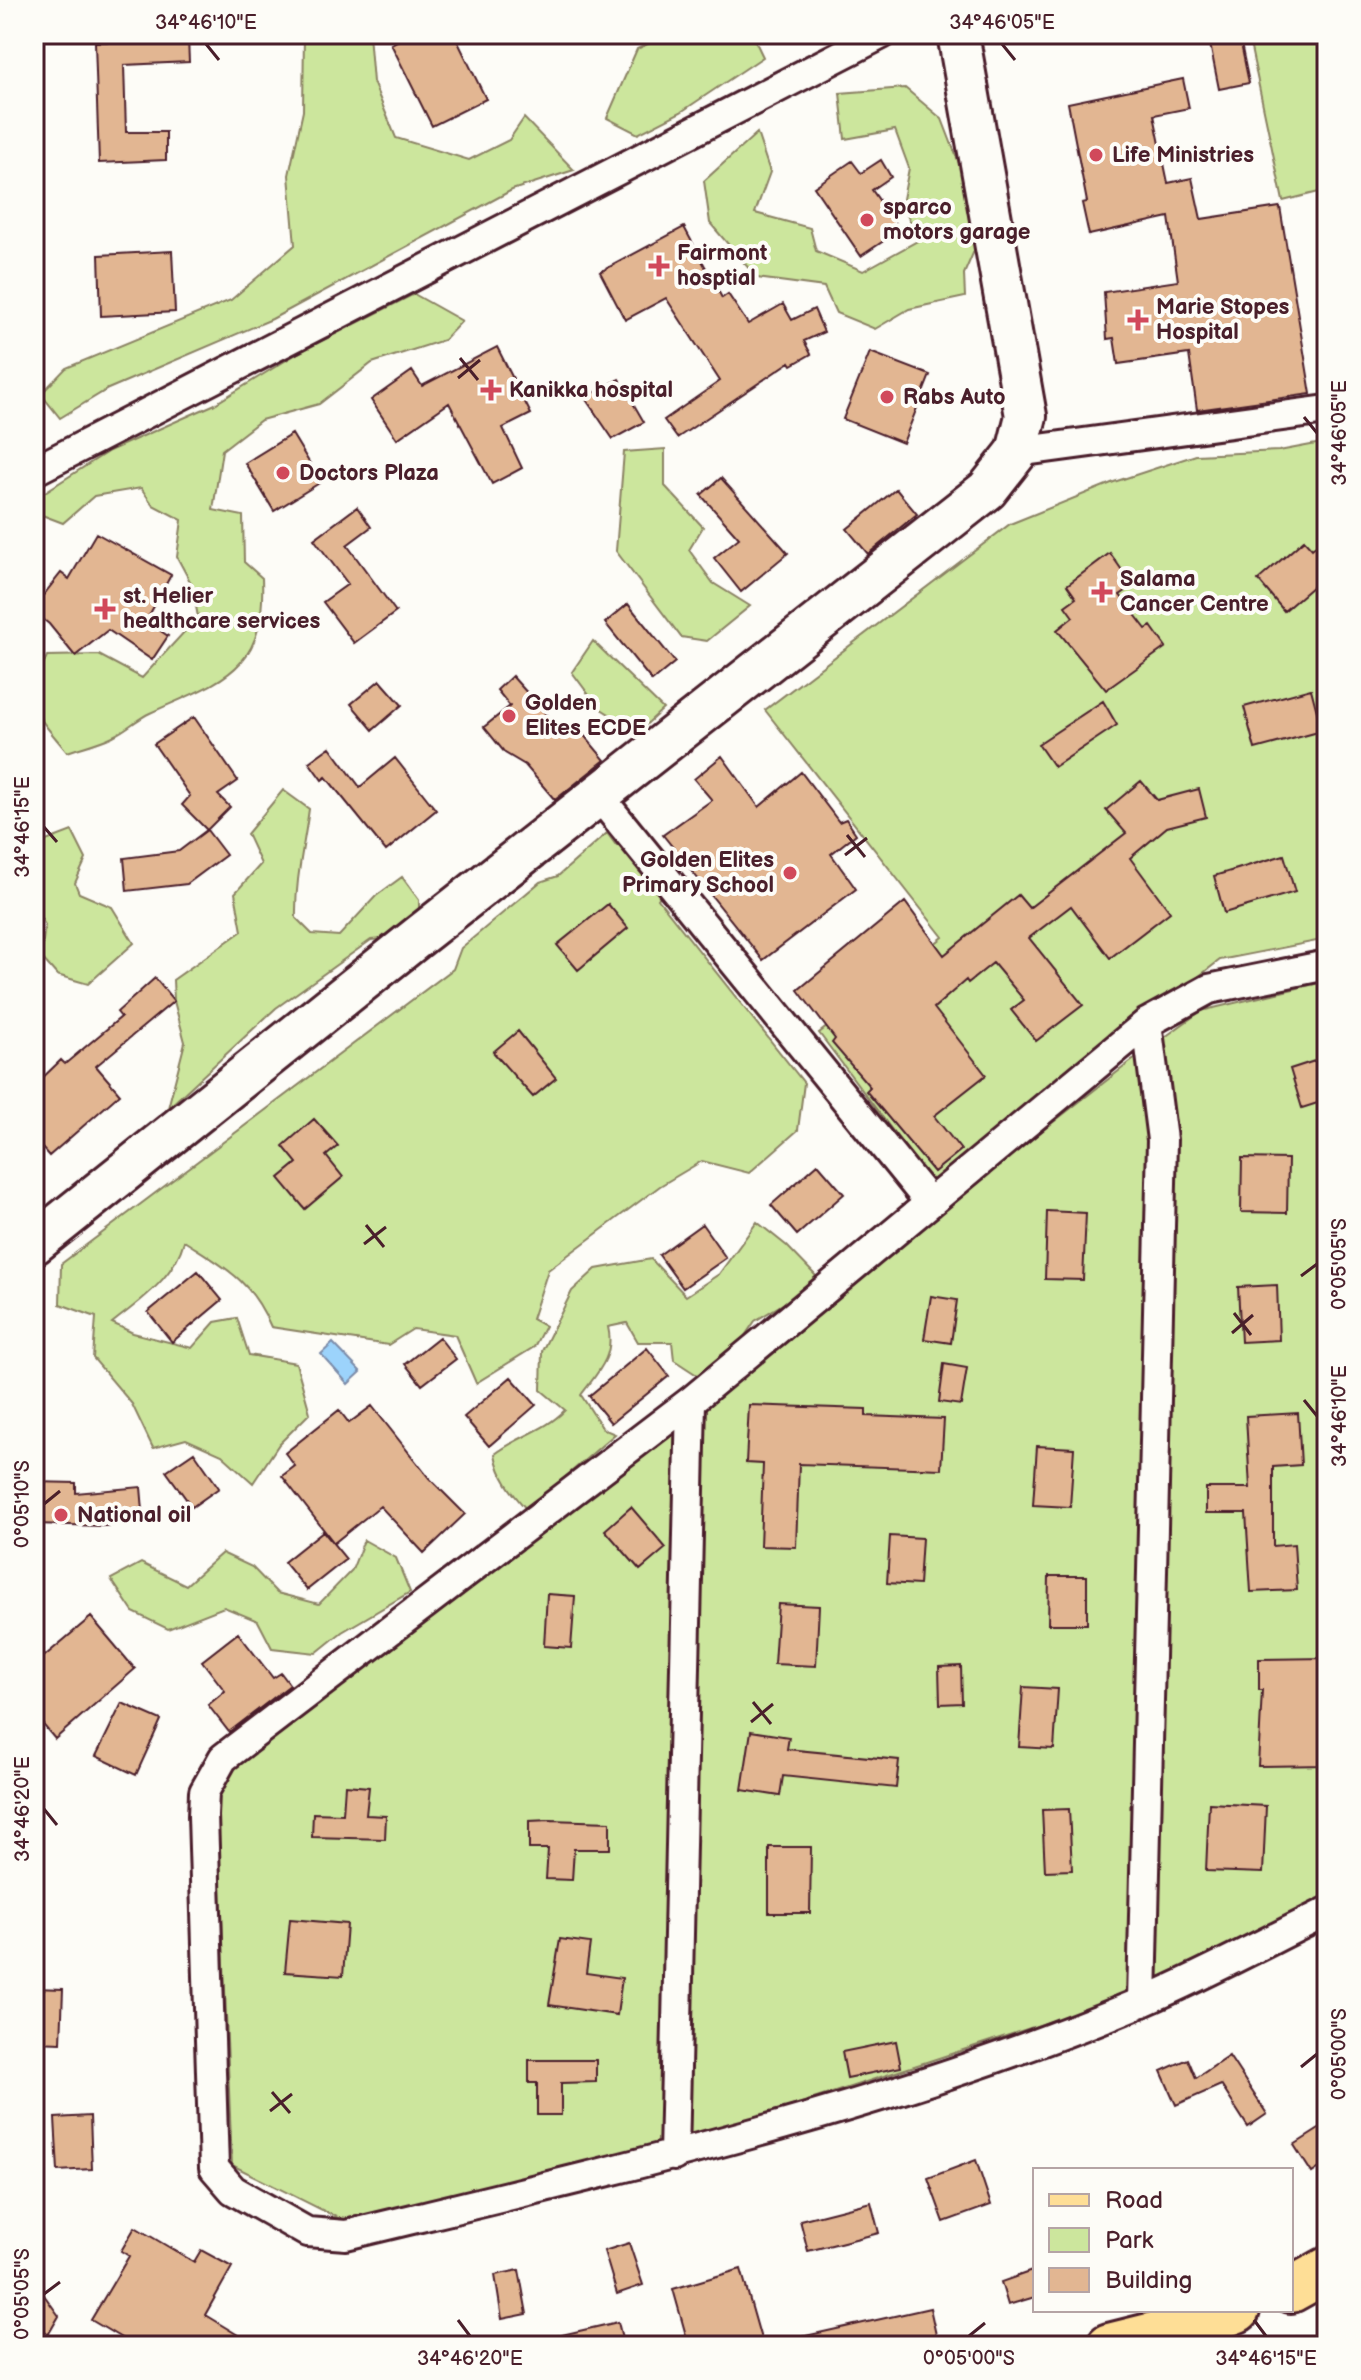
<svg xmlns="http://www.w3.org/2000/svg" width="1361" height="2380" font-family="'Balsamiq Sans',sans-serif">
  <rect width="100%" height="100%" fill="#fdfcf7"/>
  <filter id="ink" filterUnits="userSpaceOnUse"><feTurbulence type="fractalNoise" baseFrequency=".0125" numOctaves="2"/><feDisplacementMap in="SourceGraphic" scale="16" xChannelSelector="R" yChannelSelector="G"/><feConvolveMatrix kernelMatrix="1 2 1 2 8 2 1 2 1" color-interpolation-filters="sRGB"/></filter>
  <g filter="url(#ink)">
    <path fill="#cce69d" stroke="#8b8264" stroke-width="2" d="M304,34H369L373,82L396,138L469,160L509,140L524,118L574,170L512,190L272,319L108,389L60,418L41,394L66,368L231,300L295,245L289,175L303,111Z
      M669,34H752L763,57L681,112L638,134L607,118L637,49Z
      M1248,34H1327V190L1283,201Z
      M905,88L942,119L967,184L977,244L964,274L965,297L909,309L875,329L836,313L824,287L757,278L710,223L704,181L757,133L770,172L755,213L810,228L816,251L863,271L919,240L902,204L909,168L895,130L845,139L840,93Z
      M414,294L462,321L444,340L372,363L319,404L261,420L222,450L213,510L243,516L244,562L262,578C266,672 224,679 150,713C137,719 126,730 113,736C99,743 82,747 67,752C34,711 23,708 47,656L99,655L142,678L198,617L192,585L177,557L182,520L153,505L141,488L94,496L63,523L34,512V499L109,451L213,405L298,353Z
      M1327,442V939L1220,960L932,1183L819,1033L943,937L765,710L1010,524L1114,482L1196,455L1279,451Z
      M665,449V486L703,527L689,550L713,583L750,606L707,641L681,637L616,551L624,452Z
      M593,641L663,709L638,732L598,707L572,672Z
      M283,790L309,809C304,846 295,881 296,918L312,934L339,936L376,896L402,877L419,900V936L371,940L276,1008L168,1108L185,1042L174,1001L173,980L242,931L235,893L261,864L247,834Z
      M72,831L86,859L75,883L79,893L112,907L134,943L88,984L57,975L41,957L45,925L34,906V855L38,844Z
      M607,833L616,845L619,844L648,866L663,892L658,899L804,1083L798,1130L749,1173L702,1161L660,1186L548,1270L532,1319L545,1326L534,1347L476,1383L455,1335L413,1329L388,1345L271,1327C251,1280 226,1268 184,1241C174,1278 140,1301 112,1323L133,1333L192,1348L215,1322L237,1318L249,1355L296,1363L310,1413L279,1444L253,1483L222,1455L186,1439L153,1448L132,1404L93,1358L96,1317L60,1304L61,1264L453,969L461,948L540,882L558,876Z
      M1327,981V1899L1128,1996L655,2151L344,2221L232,2165L217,1789L237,1759L1129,1063L1201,1011Z
      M757,1222L787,1246L817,1277L799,1294L755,1321L742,1340L700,1377L674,1360L672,1342H638L627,1323L608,1327C615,1356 598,1372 581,1395L603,1429L615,1434L527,1510C512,1493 499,1477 495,1454C518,1436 545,1431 565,1410L541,1390L542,1351L572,1291L596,1269L651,1259L686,1296L719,1274Z
      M364,1540L396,1558L410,1592L342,1632L316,1653L272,1648L258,1621L224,1607L168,1629L133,1612L111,1579L141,1563L186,1585L222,1553L252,1567L277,1593L319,1604L352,1570Z"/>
    <path fill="#9cd3fb" stroke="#7b8ba8" stroke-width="2" d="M333,1343L361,1372L348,1384L321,1354Z"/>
    <path fill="#e2b692" stroke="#4a1f2b" stroke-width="2" d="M410,34H454L486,99L432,126L391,44Z
      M1208,34H1239L1249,83L1219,89Z
      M188,38L189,62L124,65L126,132H166V160L99,163L95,42Z
      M1183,79L1189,108L1154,115L1168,183L1192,178L1201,219L1280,207L1311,394L1197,410L1189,354L1118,364L1114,338L1107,339L1104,292L1178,281L1169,217L1089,235L1082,203L1087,202L1068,103Z
      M881,160L891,177L872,190L900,230L861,256L814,187L852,161L861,173Z
      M684,227L722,298L728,294L748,324L783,304L792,320L814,309L824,332L804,341L811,354L792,365L790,362L677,438L664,420L720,381L666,298L625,320L600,272Z
      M172,251L175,312L101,316L99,255Z
      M497,347L531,414L503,428L522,468L492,484L449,403L397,439L371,400L412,371L422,386Z
      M870,352L930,375L903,443L843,419Z
      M619,379L644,422L613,439L585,398Z
      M292,434L321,482L274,511L245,463Z
      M721,478L788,553L741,592L714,558L739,538L701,495Z
      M896,489L917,514L868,554L847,529Z
      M357,507L371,527L347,545L396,612L354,643L323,602L348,584L314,539Z
      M96,533L171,575L146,621L168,636L152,660L108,630L75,656L49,624L34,612V607L61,573L69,579Z
      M1327,537V574L1284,611L1258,580L1304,540L1312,549Z
      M1110,553L1133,586L1120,595L1146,629L1151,626L1166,647L1106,690L1057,630L1073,617L1065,606L1076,598L1067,585Z
      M628,604L675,662L652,681L605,623Z
      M512,676L566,736L577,727L605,760L555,800L525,765L505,753L484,727L510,706L497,690Z
      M380,680L402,705L373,730L351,704Z
      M1311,689L1322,731L1255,749L1244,707Z
      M1103,701L1117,725L1054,767L1038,744Z
      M194,717L238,781L218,795L230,807L207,830L182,805L190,796L154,744Z
      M330,747L360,787L395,758L436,810L386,851L326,777L322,780L309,762Z
      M722,756L759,807L801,772L839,822L846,819L856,834L831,854L856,889L763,960L663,835L712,800L694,779Z
      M1141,781L1157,800L1199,789L1206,817L1167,827L1130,858L1170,912L1110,958L1071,906L1029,938L1083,1005L1036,1041L1011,1010L1024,1000L993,963L968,983L966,980L934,1008L986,1075L934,1116L961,1150L934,1172L866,1091L870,1087L832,1043L835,1039L798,990L905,902L944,955L1018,895L1029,908L1126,833L1106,810Z
      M207,830L226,855L187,884L127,891L124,858L179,851Z
      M1284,855L1295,892L1224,913L1214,876Z
      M608,904L628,928L578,970L557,945Z
      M155,978L174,1001L96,1066L120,1094L49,1156L34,1139V1086L61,1060L65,1064L121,1017L117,1012Z
      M518,1031L556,1078L533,1097L493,1052Z
      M1327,1057V1100L1302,1108L1290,1069Z
      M314,1119L338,1146L326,1156L343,1177L305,1209L279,1178L297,1163L283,1146Z
      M1242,1158L1288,1159L1287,1213L1241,1212Z
      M818,1164L844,1194L797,1235L771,1205Z
      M1047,1211L1086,1213L1083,1280L1045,1279Z
      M702,1224L726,1258L683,1288L659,1255Z
      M198,1271L222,1300L172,1342L148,1312Z
      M1277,1285L1279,1340L1241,1342L1238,1287Z
      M931,1296L957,1300L951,1343L924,1339Z
      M439,1337L456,1359L422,1385L405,1364Z
      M647,1348L669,1376L611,1423L589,1396Z
      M944,1364L967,1368L961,1405L939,1402Z
      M511,1377L536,1405L489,1446L464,1417Z
      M749,1405L866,1409V1416L944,1419L941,1469L799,1464L796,1547L760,1546L763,1464L746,1463Z
      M372,1406L429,1478L465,1514L424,1553L380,1506L334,1543L282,1476L295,1466L285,1453L339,1410L349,1423Z
      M1298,1413L1301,1465L1273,1467V1546L1294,1544L1297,1590L1251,1592L1246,1513H1206V1488H1250L1246,1416Z
      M1037,1446L1074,1448L1070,1507L1033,1505Z
      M194,1452L219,1488L192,1507L166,1471Z
      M34,1482L76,1483V1493L141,1487L144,1522L105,1526L34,1524Z
      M631,1507L666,1548L640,1570L605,1530Z
      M323,1531L346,1559L307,1590L284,1562Z
      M890,1536L922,1538L919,1585L887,1583Z
      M1049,1576H1087V1624H1048Z
      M547,1594L575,1596L571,1648L544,1646Z
      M778,1604L819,1606L816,1666L774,1664Z
      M91,1617L135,1669L55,1739L34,1714V1665Z
      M238,1633L273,1678L281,1673L290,1685L229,1732L208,1705L225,1691L202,1661Z
      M1327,1658V1765L1258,1766L1262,1690H1259V1659Z
      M961,1666L962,1703L940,1704L939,1667Z
      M1023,1687L1058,1689L1054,1749L1019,1747Z
      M122,1703L161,1720L136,1775L96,1756Z
      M751,1731L789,1737L787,1749L899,1760L896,1788L783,1776L780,1796L742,1790Z
      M345,1785L369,1787L366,1815L386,1816L385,1839L312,1837L313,1813L343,1814Z
      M1209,1803L1266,1806L1263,1873L1206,1871Z
      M1069,1809L1072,1870L1045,1871L1042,1810Z
      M550,1820L610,1822V1849H574L572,1880L546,1879L548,1849H529V1821Z
      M769,1847H811L810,1913H769Z
      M290,1919L347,1924L343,1976L285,1972Z
      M560,1939L590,1943L586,1973L622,1978L617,2015L549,2005Z
      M34,1988L63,1989L61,2043L34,2042Z
      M896,2041L901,2067L847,2078L842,2052Z
      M1229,2056L1267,2114L1248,2127L1221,2085L1176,2105L1161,2071L1188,2059L1196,2078Z
      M529,2060H596V2082L561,2083V2115H537V2083H529Z
      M90,2116L92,2169L58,2171L55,2118Z
      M1327,2124V2163L1312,2173L1294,2145Z
      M976,2160L991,2205L944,2222L928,2178Z
      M871,2202L879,2233L808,2251L800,2220Z
      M135,2227L194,2262L201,2250L232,2267L205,2315L256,2346H135L91,2320L129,2256L121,2251Z
      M629,2243L643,2285L617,2294L604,2251Z
      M741,2269L763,2346H689L673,2289Z
      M519,2270L527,2314L502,2319L495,2275Z
      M1035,2270V2297L1008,2305L1001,2282Z
      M44,2295L59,2316L48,2335L34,2319V2312Z
      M930,2308L936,2335L888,2346H802L801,2337Z
      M618,2322L624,2346H554L553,2337Z"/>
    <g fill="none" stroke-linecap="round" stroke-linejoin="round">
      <g stroke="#4a1f2b" stroke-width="34">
        <path id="street" d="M1017,452L1327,410
          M34,471L882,34
          M598,795L930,1203
          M1327,965L1209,989L1147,1023L691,1401L223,1758L204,1792L203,1816L214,2168L233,2190L307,2232L346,2235C615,2170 887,2109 1142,2002C1205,1975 1266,1942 1327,1912
          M1142,2002L1162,1140L1147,1023
          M674,2156L691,1401"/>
      </g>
      <g stroke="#4a1f2b" stroke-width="46">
        <path id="secondary" d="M34,1244L419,936L987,490L1017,452L1026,416L958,34"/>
      </g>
      <g stroke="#4a1f2b" stroke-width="50">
        <path id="primary" d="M1291,2290L1327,2270
          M1180,2345L1209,2321L1237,2310"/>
      </g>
      <g stroke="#4a1f2b" stroke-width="50">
        <path id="highway" d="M1109,2346L1209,2321"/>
      </g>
      <use href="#street" stroke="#fdfcf7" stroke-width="28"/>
      <use href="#secondary" stroke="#fdfcf7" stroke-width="40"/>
      <use href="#primary" stroke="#fede96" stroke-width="44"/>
      <use href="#highway" stroke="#fede96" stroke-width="44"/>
    </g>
  </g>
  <path fill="none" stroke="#4a1f2b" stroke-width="3" d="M206,44L219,60M1002,44L1015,60M460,358L478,380M458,378L480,360M1304,417L1317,433M44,827L57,842M847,835L865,857M845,855L867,838M366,1225L384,1247M364,1244L386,1227M1301,1276L1317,1264M1234,1313L1251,1335M1232,1333L1253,1315M1304,1400L1317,1416M44,1504L60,1491M753,1702L771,1724M751,1722L773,1704M44,1809L57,1825M1301,2067L1317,2054M272,2092L290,2113M270,2111L292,2094M44,2294L60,2282M458,2320L470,2336M1254,2320L1266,2336M969,2336L985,2323"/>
  <g fill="#d1495b" stroke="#fdfcf7" stroke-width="3">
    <circle cx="1096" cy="155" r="8"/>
    <circle cx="867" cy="220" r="8"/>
    <path d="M655 254h8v8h8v8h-8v8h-8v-8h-8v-8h8z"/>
    <path d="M1134 308h8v8h8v8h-8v8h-8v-8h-8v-8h8z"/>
    <path d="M487 378h8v8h8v8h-8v8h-8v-8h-8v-8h8z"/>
    <circle cx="887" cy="397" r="8"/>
    <circle cx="283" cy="473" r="8"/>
    <path d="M1098 580h8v8h8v8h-8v8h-8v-8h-8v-8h8z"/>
    <path d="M101 597h8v8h8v8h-8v8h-8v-8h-8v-8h8z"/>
    <circle cx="509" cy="716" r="8"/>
    <circle cx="790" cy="873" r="8"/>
    <circle cx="61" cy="1515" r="8"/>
  </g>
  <g text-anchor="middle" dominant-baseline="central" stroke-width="8" stroke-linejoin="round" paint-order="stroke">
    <g font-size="22" font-weight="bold" fill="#4a1f2b" stroke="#fdfcf7" text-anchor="start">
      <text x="1112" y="155">Life Ministries</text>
      <text x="883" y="207">sparco<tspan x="883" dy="25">motors garage</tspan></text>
      <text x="677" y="253">Fairmont<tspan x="677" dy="25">hosptial</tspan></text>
      <text x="1156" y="307">Marie Stopes<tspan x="1156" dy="25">Hospital</tspan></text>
      <text x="509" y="390">Kanikka hospital</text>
      <text x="903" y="397">Rabs Auto</text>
      <text x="299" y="473">Doctors Plaza</text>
      <text x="1120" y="579">Salama<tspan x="1120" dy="25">Cancer Centre</tspan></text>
      <text x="123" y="596">st. Helier<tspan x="123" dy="25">healthcare services</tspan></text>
      <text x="525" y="703">Golden<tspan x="525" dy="25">Elites ECDE</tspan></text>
      <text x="774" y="860" text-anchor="end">Golden Elites<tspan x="774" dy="25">Primary School</tspan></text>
      <text x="77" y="1515">National oil</text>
    </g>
  </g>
  <rect width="1361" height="2380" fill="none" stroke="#fdfcf7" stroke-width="88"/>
  <rect x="1033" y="2168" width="260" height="144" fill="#fdfcf7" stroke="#b5a4a5" stroke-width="2"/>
  <rect x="1049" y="2194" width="40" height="12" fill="#fede96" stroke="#b5a4a5" stroke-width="2"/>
  <text x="1105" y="2208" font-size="24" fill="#4a1f2b">Road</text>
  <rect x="1049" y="2228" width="40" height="24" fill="#cce69d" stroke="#b5a4a5" stroke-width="2"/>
  <text x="1105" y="2248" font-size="24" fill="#4a1f2b">Park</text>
  <rect x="1049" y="2268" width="40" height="24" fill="#e2b692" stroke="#b5a4a5" stroke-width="2"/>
  <text x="1105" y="2288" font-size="24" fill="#4a1f2b">Building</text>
  <rect x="44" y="44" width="1273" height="2292" fill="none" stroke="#4a1f2b" stroke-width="3"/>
  <g font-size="20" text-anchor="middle" fill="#4a1f2b">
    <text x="206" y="29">34°46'10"E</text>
    <text x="1002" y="29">34°46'05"E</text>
    <text transform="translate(1339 433) rotate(-90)" y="7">34°46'05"E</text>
    <text transform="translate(22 827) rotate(-90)" y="7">34°46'15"E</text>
    <text transform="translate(1339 1264) rotate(-90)" y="7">0°05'05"S</text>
    <text transform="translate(1339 1416) rotate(-90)" y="7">34°46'10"E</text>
    <text transform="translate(22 1504) rotate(-90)" y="7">0°05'10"S</text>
    <text transform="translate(22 1809) rotate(-90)" y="7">34°46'20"E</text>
    <text transform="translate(1339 2054) rotate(-90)" y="7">0°05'00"S</text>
    <text transform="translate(22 2294) rotate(-90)" y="7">0°05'05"S</text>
    <text x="470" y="2365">34°46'20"E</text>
    <text x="969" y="2365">0°05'00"S</text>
    <text x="1266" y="2365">34°46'15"E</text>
  </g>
</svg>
